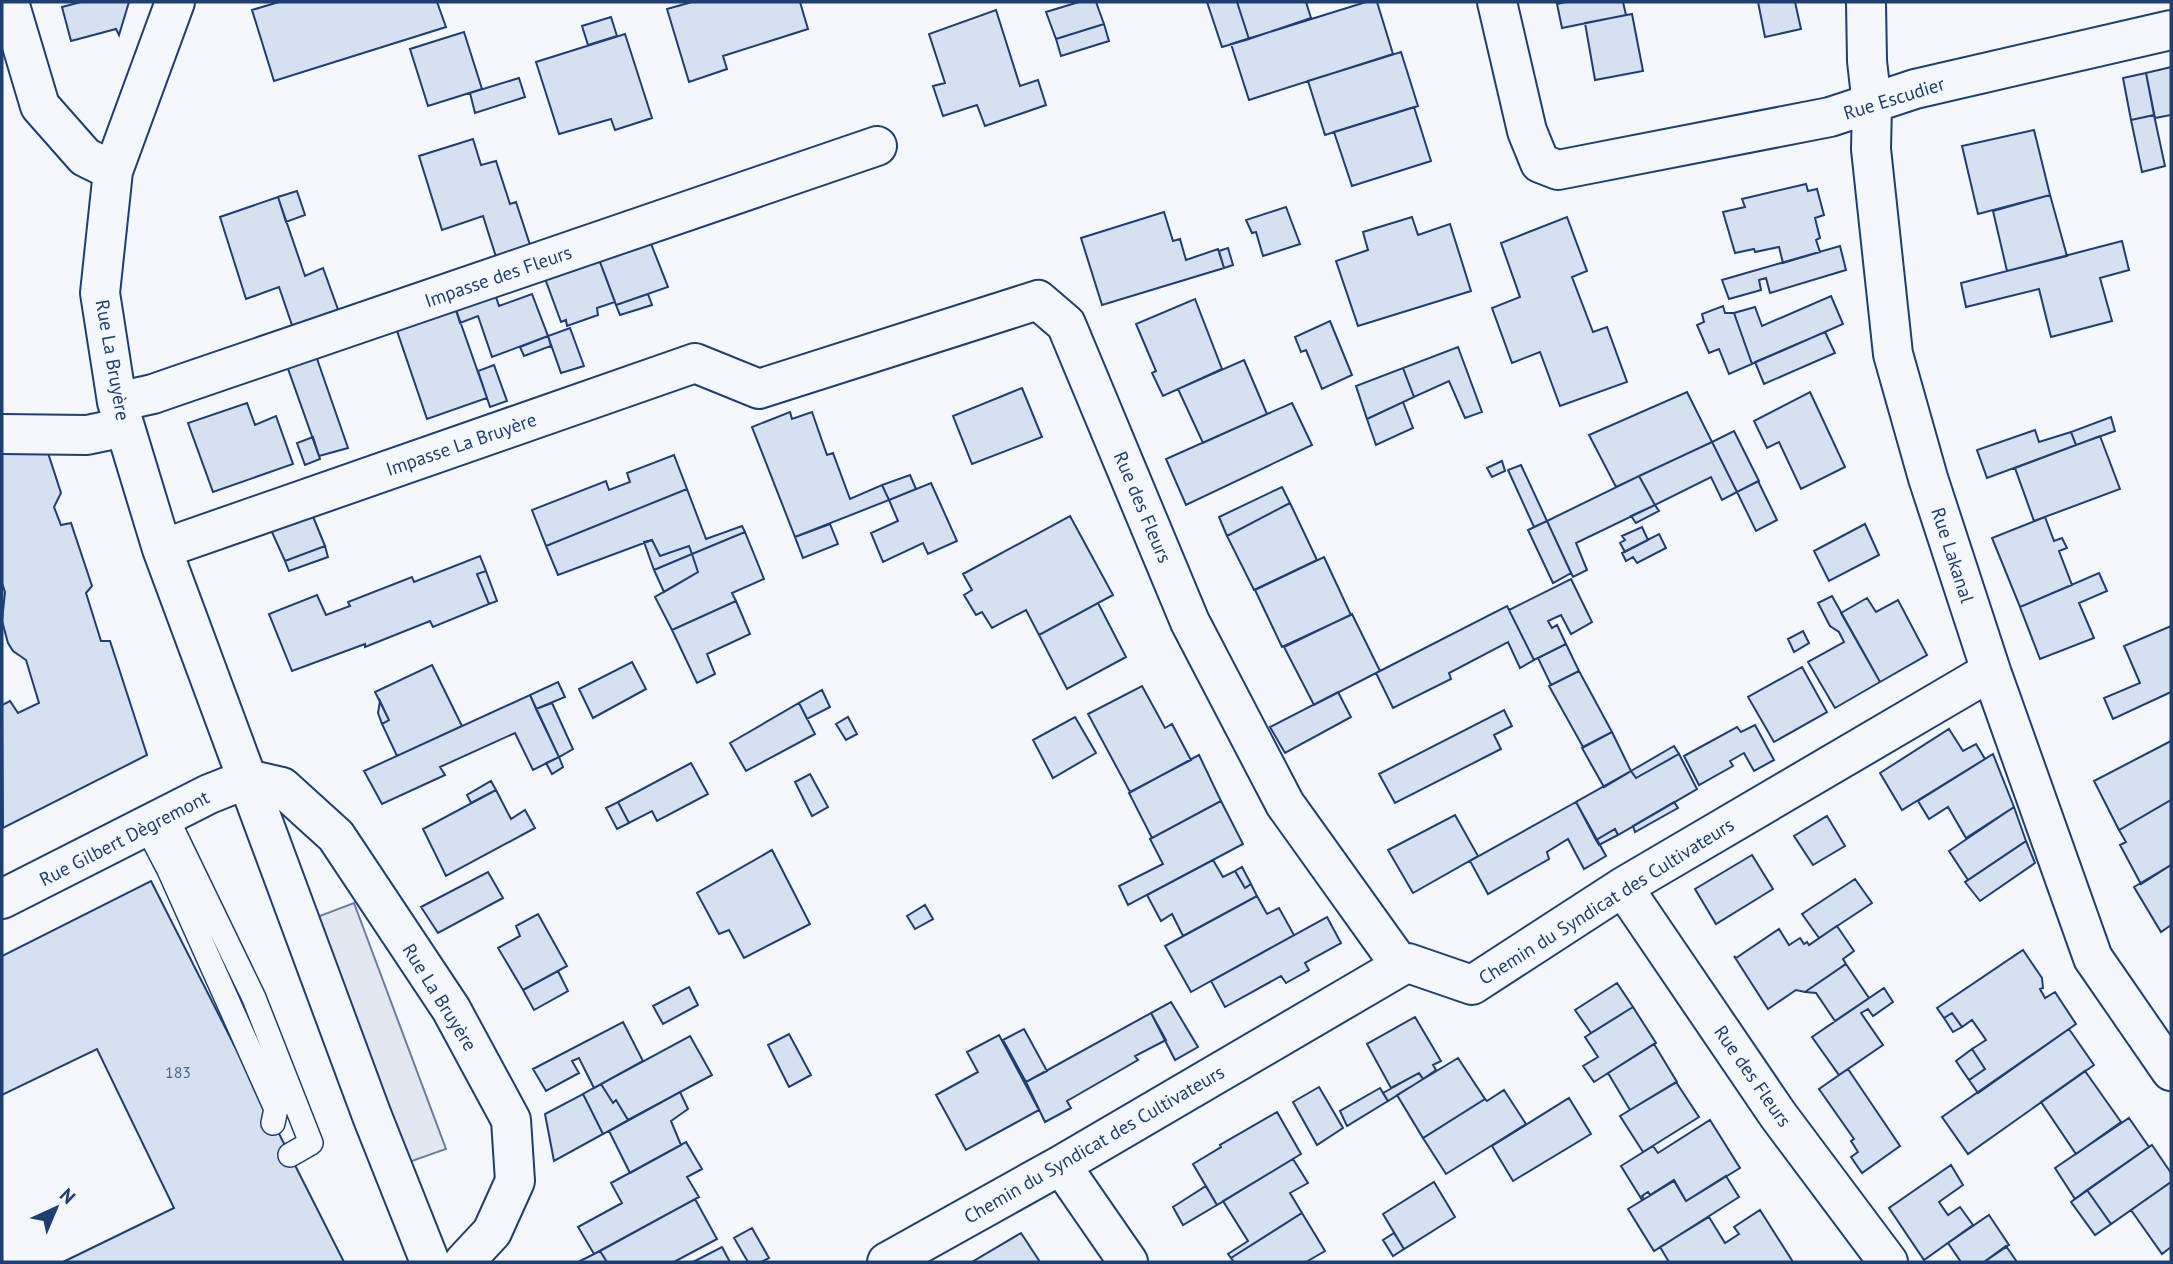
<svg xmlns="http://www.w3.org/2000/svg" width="2173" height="1264" font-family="'PT Sans',sans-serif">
  <rect width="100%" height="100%" fill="#f4f7fb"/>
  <path fill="#e3e8f0" stroke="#687fa3" stroke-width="2" d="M354,903L446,1149L409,1162L317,917Z"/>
  <path fill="#d5e0f0" stroke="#1d3f73" stroke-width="2" d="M81,2H129L119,35L116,29L71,41L62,7Z
    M279,2H437L446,27L274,81L252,10Z
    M692,2H800L808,29L723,56L727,69L689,82L667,9Z
    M1079,2H1096L1104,24L1056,39L1046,12Z
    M1207,2H1237L1249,39L1222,47Z
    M1237,2H1306L1311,18L1249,39Z
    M1366,2H1377L1393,54L1249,100L1231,44Z
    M1566,2H1623L1626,15L1562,28L1557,4Z
    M1758,2H1795L1801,29L1765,37Z
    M996,10L1020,86L1038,80L1046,105L985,126L977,105L943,116L933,86L945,83L929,34Z
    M1632,14L1643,71L1595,80L1585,23Z
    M611,17L617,36L588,45L582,26Z
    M1104,24L1109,41L1061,56L1056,39Z
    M464,32L482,89L428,106L410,49Z
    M625,34L652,118L615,130L611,119L559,134L536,62Z
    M1401,52L1418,106L1325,135L1308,81Z
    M2171,67V115L2155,118L2146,73Z
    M2146,73L2154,115L2131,120L2123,78Z
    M519,78L525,97L475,113L470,93Z
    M1414,107L1431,161L1352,186L1334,132Z
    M2154,115L2165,166L2142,172L2131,120Z
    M2034,130L2050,195L1978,214L1962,146Z
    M473,139L481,165L496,161L510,204L516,202L531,248L497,260L483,216L442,230L419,156Z
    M1806,184L1808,191L1817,189L1824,215L1815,218L1820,238L1816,240L1820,252L1783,263L1779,247L1755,252L1754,249L1735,253L1723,212L1745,207L1742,199Z
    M297,191L305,215L286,222L278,197Z
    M2050,195L2067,256L2007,271L1993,211Z
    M278,197L305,276L323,268L340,315L294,331L279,287L246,299L220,217Z
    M1286,207L1300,244L1263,256L1256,232L1252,233L1246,220Z
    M1164,212L1173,241L1180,239L1186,260L1218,249L1224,268L1102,305L1081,238Z
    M1412,217L1418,235L1450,224L1471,291L1358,326L1336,261L1368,250L1363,232Z
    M1567,217L1587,271L1572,277L1593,332L1607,327L1627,382L1560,406L1540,352L1512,363L1492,308L1520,297L1501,243Z
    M648,236L668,287L616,305L597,254Z
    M2122,241L2129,270L2100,278L2112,321L2051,337L2039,289L1966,307L1961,283Z
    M1840,246L1846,270L1770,293L1766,278L1759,280L1761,290L1729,299L1722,280Z
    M1228,248L1233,265L1224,268L1219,251Z
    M597,254L615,302L597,308L598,315L567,326L566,320L561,322L543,273Z
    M494,291L499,306L532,294L548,336L492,357L478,316L460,323L454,304Z
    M648,294L652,305L620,315L616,305Z
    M1831,296L1843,324L1752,364L1734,313L1755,307L1762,326Z
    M1195,299L1222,369L1163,396L1152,373L1156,371L1136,324Z
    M454,304L487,398L427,419L395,325Z
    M1723,306L1725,313H1734L1752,364L1729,374L1719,349L1709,353L1697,325L1704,322L1702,314Z
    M1330,321L1352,375L1322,389L1306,350L1301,352L1295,337Z
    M570,328L584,366L561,373L548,336Z
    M1825,332L1835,353L1764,384L1755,362Z
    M548,336L551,346L524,356L520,347Z
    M1458,347L1482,412L1465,418L1449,381L1414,397L1403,368Z
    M315,353L348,448L319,456L286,363Z
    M1244,360L1267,414L1203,443L1178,389Z
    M494,365L507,401L490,407L478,371Z
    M1403,368L1414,397L1367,419L1356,386Z
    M1022,388L1042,437L972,464L953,416Z
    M1687,392L1712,442L1616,487L1589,435Z
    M1810,392L1845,467L1801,489L1779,442L1767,448L1754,421Z
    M1403,402L1413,428L1376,445L1367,419Z
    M247,403L255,425L276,416L293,464L213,492L188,423Z
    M1292,403L1312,445L1186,505L1166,459Z
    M790,412L792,419L812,412L827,455L833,453L850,499L882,485L889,500L795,537L752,427Z
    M2111,417L2115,431L2076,445L2071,432Z
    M2035,430L2039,442L2071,432L2076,445L1987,478L1977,450Z
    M1734,431L1759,481L1737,492L1712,442Z
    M2100,436L2120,489L2034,521L2015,468Z
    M313,437L320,459L305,465L297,443Z
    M1712,442L1737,492L1722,500L1711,477L1655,505L1639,476Z
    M2,445L48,453L61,493L54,507L61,525L71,523L92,586L86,593L101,641H110L147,755L3,828L2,705L10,701L18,713L39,703L26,660L13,651L8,643L2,621L5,592L2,583Z
    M674,455L687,489L546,546L532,510L606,481L609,490L630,482L627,473Z
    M1502,461L1505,471L1492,477L1487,468Z
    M1521,465L1547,521L1534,527L1508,470Z
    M910,475L916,489L889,500L882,485Z
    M1639,476L1655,505L1576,543L1587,570L1573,577L1547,521Z
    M1758,481L1777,520L1756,531L1737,492Z
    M931,483L957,541L928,554L923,543L883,562L871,533L898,521L889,500Z
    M1282,487L1290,503L1227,536L1219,517Z
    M687,489L706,539L742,526L745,532L692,554L689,546L660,556L652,540L558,575L546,546Z
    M1290,503L1317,560L1254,590L1227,536Z
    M1655,505L1659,511L1636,523L1631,516Z
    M312,514L325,546L285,561L271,530Z
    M1070,516L1113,595L1039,635L1026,610L992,628L982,612L976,615L964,595L972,590L963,574Z
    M2045,517L2054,541L2062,538L2067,548L2059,551L2072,585L2020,607L1992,538Z
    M1547,521L1571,573L1553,583L1528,530Z
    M830,524L838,544L803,558L795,537Z
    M1865,524L1879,555L1829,581L1814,551Z
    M1642,527L1648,540L1625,552L1620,543L1625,540L1622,536Z
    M745,532L764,579L732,593L736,601L672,630L655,597L698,572L692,554Z
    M1659,534L1666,548L1637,563L1633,557L1626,561L1622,553Z
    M652,540L660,556L689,546L692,554L654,570L644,542Z
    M325,546L328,557L289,571L285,561Z
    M692,554L698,572L664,592L654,570Z
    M480,556L486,571L477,574L489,604L433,627L430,621L365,647V644L292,671L269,614L317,595L326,615L350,606L348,602L412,577L414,582Z
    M1324,557L1351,615L1282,647L1255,590Z
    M486,571L497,601L489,604L477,574Z
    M2099,573L2107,591L2079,603L2094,638L2040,659L2020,607Z
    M1571,579L1592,622L1571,634L1561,615L1548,621L1552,628L1557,625L1566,644L1534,660L1509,610Z
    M1832,596L1880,682L1835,708L1808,662L1844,642L1839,632L1830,626L1818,603Z
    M1867,598L1876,612L1898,600L1927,655L1880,682L1841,613Z
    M736,601L750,634L707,654L715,674L697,683L672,630Z
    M1098,603L1126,657L1067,689L1039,635Z
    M1507,606L1534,660L1520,668L1508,642L1449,673L1451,679L1393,708L1376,673Z
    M1352,614L1380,671L1314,705L1284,647Z
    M2171,626V692L2113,719L2104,698L2140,683L2124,646Z
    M1803,631L1809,643L1794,652L1788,639Z
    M1566,644L1579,671L1551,685L1538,658Z
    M632,662L646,689L593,718L579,689Z
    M432,665L462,726L397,756L382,724L389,720L375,692Z
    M1802,667L1827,712L1774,742L1748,697Z
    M1579,671L1612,732L1583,747L1549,686Z
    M558,682L565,697L536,709L530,695Z
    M1142,686L1165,728L1172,724L1191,760L1130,792L1088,714Z
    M822,690L830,707L807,719L799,703Z
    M1338,692L1351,717L1285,753L1270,727Z
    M530,695L559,757L533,770L515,733L440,767L445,775L382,804L364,771Z
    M380,701L389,720L382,724L378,713Z
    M552,703L573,749L559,757L536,709Z
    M799,703L815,734L746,771L730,743Z
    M1504,710L1512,726L1494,735L1501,749L1395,803L1379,774Z
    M848,717L857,734L846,740L836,724Z
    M1075,717L1096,753L1053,778L1033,740Z
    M1755,725L1774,760L1754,771L1744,753L1730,761L1733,766L1699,785L1684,756L1737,727L1741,732Z
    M1949,729L1963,751L1976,744L1985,759L1902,810L1880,773Z
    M1612,732L1631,771L1604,787L1582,748Z
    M2171,741V800L2119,830L2094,781Z
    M1674,746L1679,754L1636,778L1631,771Z
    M1679,754L1697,789L1618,835L1615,829L1596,840L1576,802L1631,771L1636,778Z
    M1993,754L2014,807L1966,838L1948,807L1929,819L1918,801Z
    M1199,755L1221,801L1152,838L1129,793Z
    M559,757L563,767L552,774L546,763Z
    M691,763L708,794L657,821L652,811L629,823L618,802Z
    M810,774L828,807L812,816L795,782Z
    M491,781L496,790L471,803L467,795Z
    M496,790L511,819L525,810L535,828L446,876L423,829Z
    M2171,800V865L2141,884L2120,845L2126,842L2119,830Z
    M1221,801L1243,844L1128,905L1119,886L1163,864L1150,839Z
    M618,802L629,823L617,829L606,808Z
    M1576,802L1606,856L1584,869L1568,839L1547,852L1549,859L1488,894L1470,861Z
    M1674,802L1678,808L1635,832L1633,826Z
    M2014,807L2026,841L1968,880L1949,851Z
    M1455,815L1478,856L1413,893L1388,850Z
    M1827,816L1845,846L1813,865L1794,836Z
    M1615,829L1618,835L1599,845L1596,840Z
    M2026,841L2035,863L1980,901L1965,882Z
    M772,850L810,924L744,958L729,930L719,934L697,893Z
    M1752,855L1773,889L1716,924L1695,889Z
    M1213,860L1223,877L1235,871L1245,888L1251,884L1257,896L1183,936L1172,914L1161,921L1147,895Z
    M2171,865V925L2161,932L2134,887Z
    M1242,867L1251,884L1245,888L1235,871Z
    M488,872L503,898L438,933L421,907Z
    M1855,879L1872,903L1819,938L1802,914Z
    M151,881L344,1262H63L174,1208L97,1049L2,1095V956Z
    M1257,896L1267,914L1279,908L1294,935L1191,992L1165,946Z
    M925,905L933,919L915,929L907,916Z
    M538,914L567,966L523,990L498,948L520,936L516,926Z
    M1327,917L1341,943L1305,963L1309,970L1286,983L1281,976L1225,1007L1211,981Z
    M1837,926L1854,951L1843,959L1846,964L1805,992L1796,990L1768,1009L1734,956L1736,958L1779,929L1789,945L1800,938L1804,944L1807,942L1809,945Z
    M2023,950L2042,978L2043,988L2040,989L2045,998L2055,992L2076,1024L1978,1093L1969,1080L1985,1069L1972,1049L1986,1040L1972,1020L1962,1027L1952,1013L1944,1018L1937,1008Z
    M1846,964L1869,998L1835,1021L1816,993L1805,992Z
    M558,971L568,991L534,1010L523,990Z
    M1617,983L1633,1007L1591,1033L1575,1010Z
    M689,987L698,1005L663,1024L653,1006Z
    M1884,988L1893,1002L1873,1016L1868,1009L1861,1013L1883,1045L1839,1075L1812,1037Z
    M1171,1002L1198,1047L1175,1060L1151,1013Z
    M1633,1007L1656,1043L1594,1082L1583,1066L1598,1057L1585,1037Z
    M1151,1013L1166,1040L1135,1056L1138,1060L1067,1101L1071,1108L1045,1122L1026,1082Z
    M1952,1013L1962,1027L1953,1032L1944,1018Z
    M1415,1017L1441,1061L1433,1065L1436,1070L1423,1079L1419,1073L1391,1088L1367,1044Z
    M623,1022L643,1061L594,1088L579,1058L572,1061L579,1073L546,1091L533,1069Z
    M1024,1029L1047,1071L1026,1082L1003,1040Z
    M2069,1029L2094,1065L1968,1154L1942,1117Z
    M789,1034L811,1075L789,1087L768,1045Z
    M999,1035L1039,1110L966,1150L936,1095L978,1072L967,1052Z
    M690,1036L712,1075L628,1120L616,1100L613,1103L601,1084Z
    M1654,1044L1677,1082L1630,1110L1608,1073Z
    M1972,1049L1985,1069L1969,1080L1956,1061Z
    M1458,1058L1485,1099L1423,1138L1397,1095Z
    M1848,1069L1900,1146L1862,1173L1851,1157L1858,1152L1851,1141L1854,1139L1819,1089Z
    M2085,1071L2121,1122L2076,1154L2041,1102Z
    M1419,1073L1423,1079L1388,1101L1383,1093Z
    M1676,1082L1699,1117L1643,1152L1620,1116Z
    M601,1084L613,1103L616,1100L628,1120L603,1134L583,1094Z
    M1319,1087L1343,1128L1317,1145L1293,1102Z
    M1380,1088L1388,1101L1347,1126L1340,1111Z
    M1504,1090L1526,1124L1446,1174L1423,1138L1485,1099L1487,1101Z
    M680,1092L688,1109L671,1121L681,1145L630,1173L609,1131Z
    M583,1094L603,1134L554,1161L545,1114Z
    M1569,1098L1591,1134L1513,1181L1492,1146Z
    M1277,1112L1301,1154L1217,1205L1193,1164L1221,1147L1220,1145Z
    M2129,1118L2149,1147L2075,1199L2055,1168Z
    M1710,1120L1740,1168L1686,1201L1674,1180L1650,1195L1648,1192L1642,1196L1644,1199L1642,1200L1621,1166L1653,1146L1658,1153Z
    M686,1142L702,1169L687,1177L699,1197L594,1254L578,1227L622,1203L611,1183Z
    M2152,1145L2171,1173V1182L2111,1224L2087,1190Z
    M1293,1159L1308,1183L1290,1193L1302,1213L1231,1258L1228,1254L1248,1241L1223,1201Z
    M1951,1165L1963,1185L1939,1202L1948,1215L1960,1207L1973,1225L1924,1260L1889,1208Z
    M1726,1176L1739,1197L1654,1251L1628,1209L1674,1181L1686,1201Z
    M1434,1182L1455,1217L1404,1249L1383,1214Z
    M2171,1182V1247L2162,1254L2131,1210Z
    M1206,1186L1217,1205L1183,1225L1173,1207Z
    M2087,1190L2111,1224L2095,1235L2071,1202Z
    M695,1199L717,1239L674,1262H607L600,1251Z
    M1760,1210L1793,1262H1669L1660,1247L1709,1217L1725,1243L1739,1234L1734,1227Z
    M1302,1213L1325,1251L1306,1262H1234L1231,1258Z
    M1989,1215L2009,1245L1984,1262H1961L1948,1243Z
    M752,1228L769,1258L761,1262H748L734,1238Z
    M1021,1233L1040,1262H972Z
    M1394,1233L1404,1249L1393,1256L1383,1240Z
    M2006,1246L2017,1262H1984Z
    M722,1247L730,1262H693Z
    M600,1251L607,1262H578Z"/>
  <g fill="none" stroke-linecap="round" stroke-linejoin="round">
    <g stroke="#1d3f73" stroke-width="26">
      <path id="lane" d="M166,816L254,998L311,1143L290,1155
        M146,826L169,870L276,1109L273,1123"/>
    </g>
    <g stroke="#1d3f73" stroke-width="42">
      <path id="street" d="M9,2L40,106L85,157L113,171L100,293L117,402L125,427L162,549L372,1116L430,1262
        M1497,2L1527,131L1540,163L1558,170L1830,117L1915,89L2171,30
        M1866,2L1867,61L1872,105L1871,149L1893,354L1928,478L1991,671L2093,958L2171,1071
        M113,171L175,2
        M117,402L153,394L176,386L877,146
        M2,434L87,435L125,427
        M162,549L695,363L759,389L1038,300L1066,324L1190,622L1285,804L1401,966
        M1623,887L1778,1115L1888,1262
        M2,899L209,794L247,779L282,787L336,836L451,1009L511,1120L515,1181L492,1232L464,1262
        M1061,1165L1128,1262
        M887,1262L1061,1165L1401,966L1408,963L1472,985L1623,887L1991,671"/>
    </g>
    <use href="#lane" stroke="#f4f7fb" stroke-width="23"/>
    <use href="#street" stroke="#f4f7fb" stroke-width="38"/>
  </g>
  <g text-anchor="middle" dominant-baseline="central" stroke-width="5" stroke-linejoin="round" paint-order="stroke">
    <g font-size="16" fill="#4b6792">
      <text x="178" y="1072">183</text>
    </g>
    <g font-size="19" fill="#1d3f73" stroke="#f4f7fb">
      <text transform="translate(1894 98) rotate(-17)">Rue Escudier</text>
      <text transform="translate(498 276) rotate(-19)">Impasse des Fleurs</text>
      <text transform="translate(113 360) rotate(80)">Rue La Bruyère</text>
      <text transform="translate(461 444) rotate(-19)">Impasse La Bruyère</text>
      <text transform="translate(1143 507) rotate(67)">Rue des Fleurs</text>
      <text transform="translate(1953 555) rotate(72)">Rue Lakanal</text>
      <text transform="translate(124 838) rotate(-27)">Rue Gilbert Dègremont</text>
      <text transform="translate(1606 901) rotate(-32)">Chemin du Syndicat des Cultivateurs</text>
      <text transform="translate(440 997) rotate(58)">Rue La Bruyère</text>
      <text transform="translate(1753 1076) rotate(55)">Rue des Fleurs</text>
      <text transform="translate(1094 1144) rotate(-30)">Chemin du Syndicat des Cultivateurs</text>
    </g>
  </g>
  <rect width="2173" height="1264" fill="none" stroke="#1d3f73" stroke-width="7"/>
  <g transform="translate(56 1208) rotate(44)" stroke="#f4f7fb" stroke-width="5" paint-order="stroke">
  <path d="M0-5L12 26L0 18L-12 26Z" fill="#1d3f73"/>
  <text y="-10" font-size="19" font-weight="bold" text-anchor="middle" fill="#1d3f73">N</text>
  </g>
</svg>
